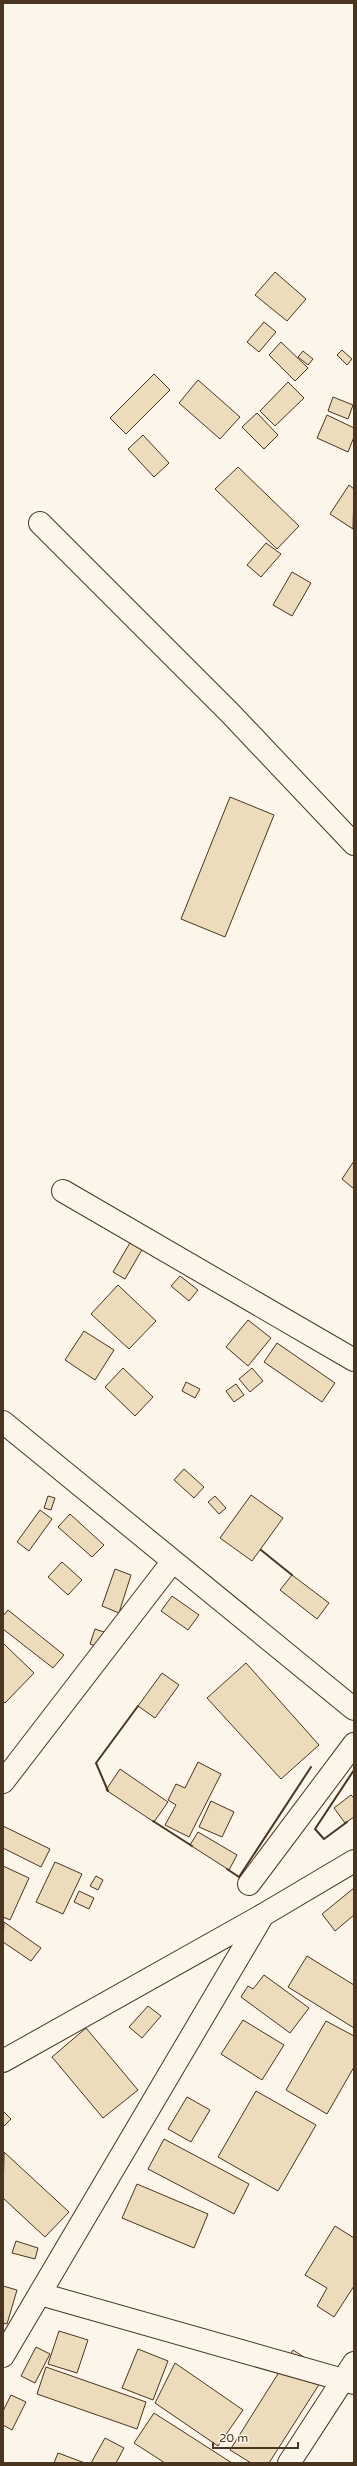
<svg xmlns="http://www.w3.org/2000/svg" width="357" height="2466" font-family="'Varela Round',sans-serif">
  <rect width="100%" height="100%" fill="#fbf6e9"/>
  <path fill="#ecdcbc" stroke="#4a3520" d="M275,272L306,299L287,321L255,295Z
    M264,322L276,332L259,352L247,342Z
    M281,342L308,368L295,381L269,355Z
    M342,350L352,359L347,365L337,355Z
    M303,351L313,359L308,365L298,357Z
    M154,374L170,390L126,434L110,418Z
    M198,380L240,417L220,439L179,403Z
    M288,382L304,398L275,426L260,411Z
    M333,397L353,405L348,419L328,411Z
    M257,413L278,435L264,449L242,427Z
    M327,415L354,428V437L348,452L317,438Z
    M143,435L169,463L154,477L128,449Z
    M238,467L299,526L277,549L215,489Z
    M349,485L354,489L353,529L330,514Z
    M266,543L281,554L261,577L247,565Z
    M292,572L311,583L292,616L273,605Z
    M230,797L274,815L225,937L181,919Z
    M354,1161V1189L342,1179Z
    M131,1241L143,1248L125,1279L113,1272Z
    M180,1276L198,1290L189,1301L171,1286Z
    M118,1285L156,1321L129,1349L91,1314Z
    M248,1320L271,1338L248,1366L226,1347Z
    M84,1331L114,1350L95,1380L65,1360Z
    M277,1343L335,1383L322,1402L264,1362Z
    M123,1368L153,1397L135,1416L105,1387Z
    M252,1368L263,1381L250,1392L239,1379Z
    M186,1382L200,1389L195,1398L182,1391Z
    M236,1384L244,1395L234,1402L226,1391Z
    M184,1469L204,1487L194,1498L174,1480Z
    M251,1495L283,1518L252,1561L220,1538Z
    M48,1496L55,1498L51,1510L44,1508Z
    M215,1496L226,1508L219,1514L208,1502Z
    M40,1510L52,1519L29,1551L17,1542Z
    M70,1514L104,1545L92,1557L58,1527Z
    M62,1562L82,1580L68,1595L48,1577Z
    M115,1569L131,1575L119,1613L102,1606Z
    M292,1575L329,1603L317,1619L280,1590Z
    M172,1596L199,1615L188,1630L161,1611Z
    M8,1610L64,1655L53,1668L3,1629V1616Z
    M95,1629L107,1633L102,1648L90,1644Z
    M3,1643L34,1673L5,1703L3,1701Z
    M246,1663L319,1745L281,1779L207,1698Z
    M162,1673L179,1685L155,1718L138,1706Z
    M198,1762L221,1774L189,1837L165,1825L176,1805L168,1800L176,1784L185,1788Z
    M120,1769L168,1802L154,1822L106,1790Z
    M351,1795L354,1798V1817L345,1823L334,1808Z
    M211,1801L234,1812L222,1837L199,1827Z
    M3,1826L50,1849L41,1867L3,1848Z
    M198,1832L237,1855L229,1870L190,1845Z
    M55,1862L82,1874L63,1914L36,1902Z
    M3,1866L29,1878L10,1920L3,1917Z
    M96,1876L103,1880L98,1890L90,1886Z
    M354,1888V1915L335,1931L322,1914Z
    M79,1891L94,1898L89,1909L74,1902Z
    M4,1922L41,1948L31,1961L3,1942Z
    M307,1956L354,1985V2028L288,1987Z
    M264,1975L309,2008L290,2033L241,1997L248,1986L253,1989Z
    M148,2006L161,2016L142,2038L129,2027Z
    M243,2020L284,2045L262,2080L221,2054Z
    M326,2021L354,2036V2067L327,2114L286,2090Z
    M86,2028L138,2090L103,2118L52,2057Z
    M256,2091L316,2125L278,2191L218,2157Z
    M187,2097L210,2110L191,2142L168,2129Z
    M3,2111L11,2119L3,2127Z
    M164,2139L249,2184L234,2214L148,2169Z
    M4,2152L69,2212L45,2237L3,2198Z
    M137,2184L208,2214L194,2248L122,2218Z
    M335,2226L354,2238V2286L334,2317L317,2306L327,2288L305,2275Z
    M16,2241L38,2248L35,2259L12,2253Z
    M3,2286L17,2290L7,2324L3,2323Z
    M59,2331L88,2340L77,2373L48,2364Z
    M36,2347L50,2354L35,2383L21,2376Z
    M138,2349L168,2361L153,2400L122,2388Z
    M293,2350L327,2372L269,2463H251L230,2450Z
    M175,2363L243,2410L218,2446L155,2403Z
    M46,2367L146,2402L137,2429L37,2394Z
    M11,2395L26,2402L12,2430L3,2425V2411Z
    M154,2413L232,2463H165L134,2443Z
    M105,2438L124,2448L116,2463H91Z
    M58,2453L85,2463H54Z"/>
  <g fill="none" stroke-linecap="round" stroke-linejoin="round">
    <g stroke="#4a3520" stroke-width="24">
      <path id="minor" d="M40,523L231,714L354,844
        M63,1191L354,1360
        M3,1422L354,1709
        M3,1782L173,1561
        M249,1884L354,1744
        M3,2061L263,1915
        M40,2294L354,2383
        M289,2463L354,2363"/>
    </g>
    <g stroke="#4a3520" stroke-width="24">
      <path id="tertiary" d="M3,2356L263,1915L354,1861"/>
    </g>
    <use href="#minor" stroke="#fbf6e9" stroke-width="22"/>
    <use href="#tertiary" stroke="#fbf6e9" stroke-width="22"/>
    <path stroke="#4a3520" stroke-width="2" d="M261,1550L292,1575
      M108,1791L96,1763L138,1706
      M153,1821L192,1846
      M347,1822L324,1839L315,1829L354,1770
      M227,1869L239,1877L311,1767"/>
  </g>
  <rect width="357" height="2466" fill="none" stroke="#4a3520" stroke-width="8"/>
  <path d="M213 2442v6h85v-6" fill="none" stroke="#4a3520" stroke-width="2"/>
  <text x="219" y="2442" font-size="12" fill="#4a3520" stroke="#fbf6e9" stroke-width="3" paint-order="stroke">20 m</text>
</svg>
